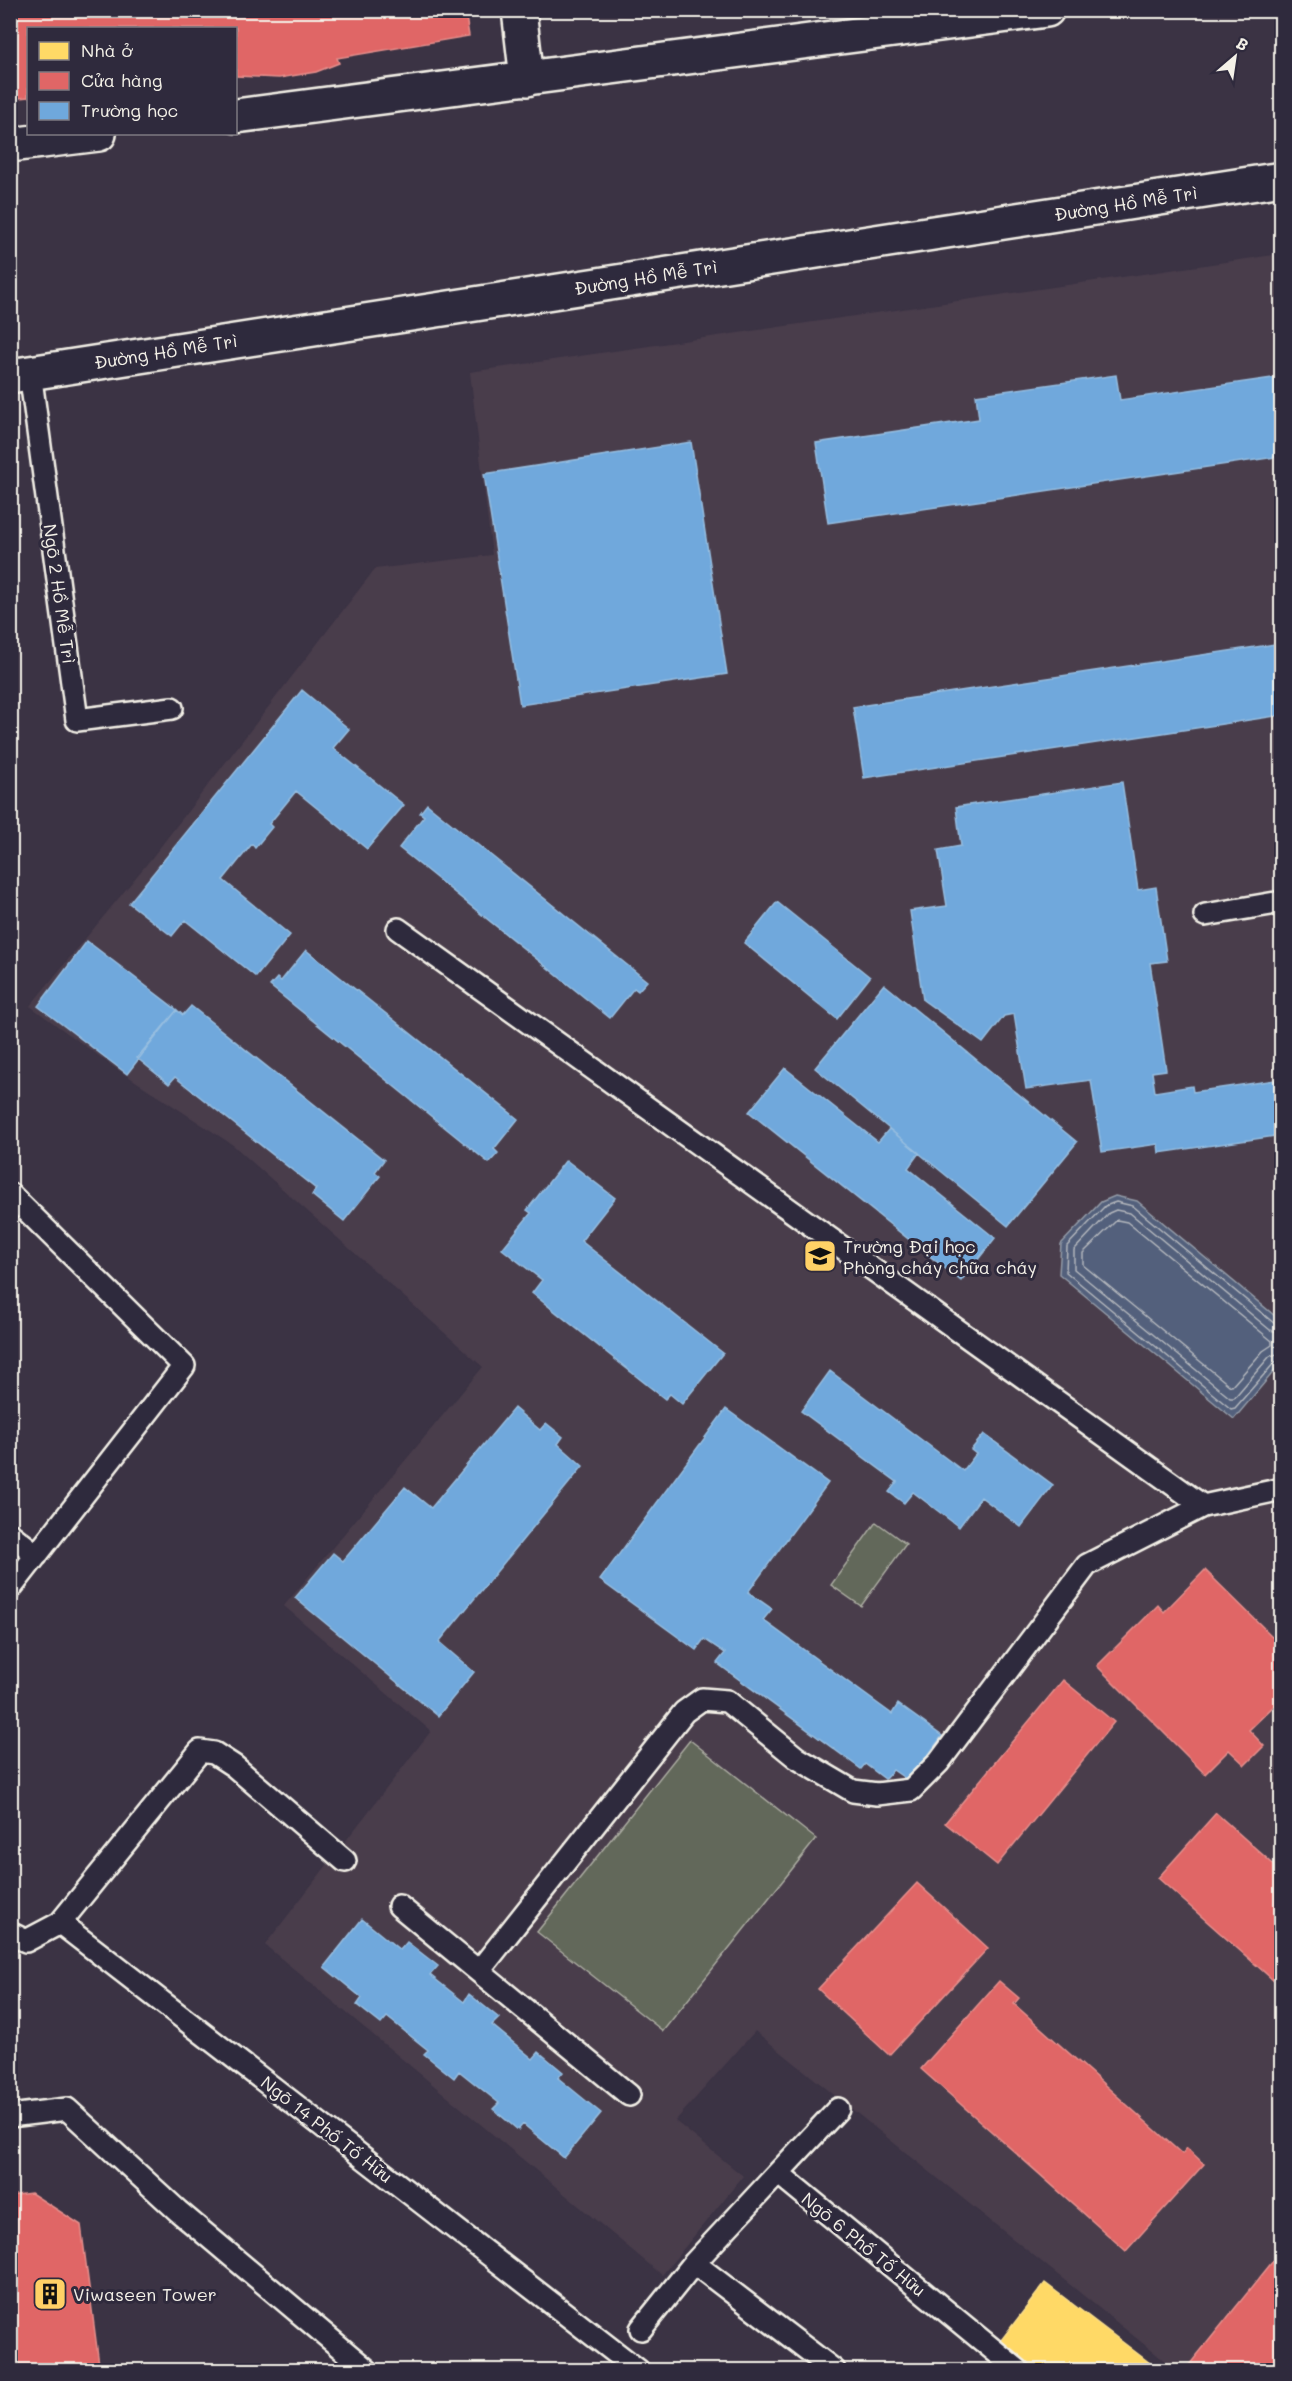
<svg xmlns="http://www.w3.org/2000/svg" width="1292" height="2381" font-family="Mali,sans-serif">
  <rect width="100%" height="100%" fill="#3b3344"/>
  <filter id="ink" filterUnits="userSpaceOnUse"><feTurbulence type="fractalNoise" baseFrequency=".0167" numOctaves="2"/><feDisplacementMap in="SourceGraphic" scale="12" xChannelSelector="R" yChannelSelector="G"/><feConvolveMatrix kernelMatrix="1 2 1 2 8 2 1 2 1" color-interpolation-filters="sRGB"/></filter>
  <g filter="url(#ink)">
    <path fill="#4a3d4c" d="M1281,254V2370H1176L755,2031L675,2121L743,2176L662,2275L265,1945L431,1731L284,1606L483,1367L233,1145L114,1067L30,1006L151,859L375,569L492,555L470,372Z"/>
    <path fill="#62675a" stroke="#abaca1" stroke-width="1.5" d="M876,1522L906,1544L861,1606L831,1585Z
      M690,1740L816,1839L663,2031L537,1932Z"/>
    <path fill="#53617c" stroke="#939ba7" stroke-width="1.5" d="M1115,1196L1137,1201L1281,1321V1363L1234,1419L1059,1274L1061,1244L1101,1202Z"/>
    <path fill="#ffd966" stroke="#fce08d" stroke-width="1.5" d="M1045,2283L1159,2370H1032L998,2344Z"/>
    <path fill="#e06666" stroke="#e6908d" stroke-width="1.5" d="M10,10H465L469,36L337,58L339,63L316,72L279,78L236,76V28H28V97L10,99Z
      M1205,1570L1282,1646V1698L1249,1730L1264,1746L1245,1765L1229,1750L1205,1774L1097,1666L1158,1605L1164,1612Z
      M1063,1680L1114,1722L997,1865L945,1823Z
      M1216,1813L1282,1872V1988L1158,1878Z
      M917,1883L988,1948L889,2055L818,1989Z
      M999,1981L1019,1998L1014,2004L1182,2154L1187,2148L1204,2164L1126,2251L921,2069Z
      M31,2193L81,2225L99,2364L58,2370H10V2196Z
      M1282,2250V2370H1185Z"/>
    <path fill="#6fa8dc" stroke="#97bee0" stroke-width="1.5" d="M1116,375L1120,400L1279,377L1282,390V456L828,523L816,443L979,419L976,395Z
      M691,442L727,674L520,705L484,474Z
      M1282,643V715L864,778L853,707Z
      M302,690L349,729L333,748L404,805L367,849L296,791L269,824L272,827L255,848L252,844L223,880L290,935L256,977L185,920L172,936L129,903Z
      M1122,782L1138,890L1156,887L1167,961L1150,963L1166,1070L1152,1072L1155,1092L1192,1086L1193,1092L1282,1079V1135L1159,1153L1158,1144L1102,1152L1091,1080L1026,1089L1014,1014L1004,1016L983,1043L923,1000L910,911L947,906L938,850L961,846L956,807Z
      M427,804L647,981L638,991L634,988L610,1018L399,848L424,816L420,813Z
      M777,902L870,977L837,1019L744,943Z
      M87,941L177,1010L127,1074L38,1006Z
      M306,950L518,1119L494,1149L498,1153L489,1163L270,986L277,978L281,981Z
      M884,984L1077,1142L1008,1226L815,1068Z
      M191,1006L384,1160L375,1172L380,1176L344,1221L312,1195L316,1189L175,1077L169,1084L137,1058L177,1010L183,1015Z
      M785,1068L878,1142L889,1129L919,1153L908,1168L995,1238L961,1281L749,1112Z
      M566,1160L615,1198L581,1241L723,1353L682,1404L670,1394L665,1399L532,1293L542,1280L502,1249L531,1213L527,1210Z
      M830,1371L963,1471L976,1454L971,1450L984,1434L1053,1485L1021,1527L981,1497L959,1527L913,1492L904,1503L889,1492L897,1482L801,1411Z
      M514,1408L540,1430L546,1423L563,1437L558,1444L583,1466L439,1642L474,1672L438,1716L295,1598L333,1553L343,1561L405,1487L431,1508Z
      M726,1409L828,1483L748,1592L772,1609L763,1620L892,1714L898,1704L942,1736L909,1781L893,1770L885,1779L865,1764L861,1769L717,1663L725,1653L704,1639L696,1650L600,1580Z
      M362,1919L400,1950L407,1942L438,1966L430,1975L464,2002L469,1994L499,2018L492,2025L533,2059L539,2052L563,2072L558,2078L601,2113L564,2158L523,2124L518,2130L493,2109L499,2103L459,2071L454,2078L424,2054L428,2050L387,2017L381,2024L357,2005L362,1998L324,1967Z"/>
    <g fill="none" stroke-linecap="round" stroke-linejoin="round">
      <path stroke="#b4b7bd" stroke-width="1.5" d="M1117,1220L1127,1222L1272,1341V1345L1263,1351L1232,1386L1229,1385L1083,1265V1253Z
        M1282,1325L1275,1324L1133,1206L1116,1202L1105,1206L1067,1246L1066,1272L1231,1409L1235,1408L1275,1362L1282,1360
        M1282,1333L1270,1330L1130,1213L1116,1210L1109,1213L1074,1250V1269L1230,1398H1234L1270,1356L1282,1353"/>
      <g stroke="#f4f1e8" stroke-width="26">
        <path id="service" d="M30,372L77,720L172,708
          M1205,915L1282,902
          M398,929L1203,1506
          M10,1194L184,1366L10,1589
          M10,1534L37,1555
          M399,1906L629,2095
          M60,1923L200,1751L214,1753L234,1766L345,1861
          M10,1933L26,1941L60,1923L638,2370
          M479,1971L684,1712L702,1699L727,1701L797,1758L853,1791L877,1794L911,1790L939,1762L1087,1565L1203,1506L1282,1489
          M838,2109L778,2173L1018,2370
          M10,2116L67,2109L178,2211L367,2370
          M694,2263L778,2173
          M641,2329L694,2263L834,2370"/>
      </g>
      <g stroke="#f4f1e8" stroke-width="38">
        <path id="minor" d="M519,10L527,79
          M236,116L1047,10
          M10,145L99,134
          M10,376L1282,179"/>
      </g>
      <use href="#service" stroke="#2f2a3d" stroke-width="21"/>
      <use href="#minor" stroke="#2f2a3d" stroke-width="33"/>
    </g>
  </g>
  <defs>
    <g id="university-square" transform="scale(1.725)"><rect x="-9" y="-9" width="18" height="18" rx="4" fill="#ffd166" stroke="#2f2a3d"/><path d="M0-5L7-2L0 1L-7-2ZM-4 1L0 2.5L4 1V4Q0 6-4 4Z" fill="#111"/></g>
    <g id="building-square" transform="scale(1.725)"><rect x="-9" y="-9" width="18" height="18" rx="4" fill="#ffd166" stroke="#2f2a3d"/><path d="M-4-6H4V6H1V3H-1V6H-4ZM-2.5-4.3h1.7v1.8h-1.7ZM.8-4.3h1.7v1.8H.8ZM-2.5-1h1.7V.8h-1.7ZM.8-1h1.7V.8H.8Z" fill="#111"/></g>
  </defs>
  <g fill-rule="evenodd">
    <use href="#university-square" x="820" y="1256"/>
    <use href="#building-square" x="50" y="2294"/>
  </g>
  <g text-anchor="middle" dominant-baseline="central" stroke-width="6" stroke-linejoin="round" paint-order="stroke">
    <g font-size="18" fill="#f4f1e8" stroke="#2f2a3d">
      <text transform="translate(1126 203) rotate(-9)">Đường Hồ Mễ Trì</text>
      <text transform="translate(646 277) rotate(-9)">Đường Hồ Mễ Trì</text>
      <text transform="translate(166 351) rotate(-9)">Đường Hồ Mễ Trì</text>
      <text transform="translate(60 594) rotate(82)">Ngõ 2 Hồ Mễ Trì</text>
      <text transform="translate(327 2129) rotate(38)">Ngõ 14 Phố Tố Hữu</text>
      <text transform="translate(864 2244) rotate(39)">Ngõ 6 Phố Tố Hữu</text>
    </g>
    <g font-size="18" fill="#f4f1e8" stroke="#2f2a3d" text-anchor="start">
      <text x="843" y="1246">Trường Đại học<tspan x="843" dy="21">Phòng cháy chữa cháy</tspan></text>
      <text x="73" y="2294">Viwaseen Tower</text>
    </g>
  </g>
  <rect width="1292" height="2381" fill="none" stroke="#2f2a3d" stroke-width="36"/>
  <rect x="18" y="18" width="1256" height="2345" fill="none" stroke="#f4f1e8" stroke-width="2" filter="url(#ink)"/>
  <rect x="27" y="27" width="210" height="108" fill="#2f2a3d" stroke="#7e7a81" stroke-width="1.5"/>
  <rect x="39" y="42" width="30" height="18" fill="#ffd966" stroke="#7e7a81" stroke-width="1.5"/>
  <text x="81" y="57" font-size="18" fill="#f4f1e8">Nhà ở</text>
  <rect x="39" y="72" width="30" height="18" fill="#e06666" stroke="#7e7a81" stroke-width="1.5"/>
  <text x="81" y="87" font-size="18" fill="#f4f1e8">Cửa hàng</text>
  <rect x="39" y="102" width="30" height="18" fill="#6fa8dc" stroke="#7e7a81" stroke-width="1.5"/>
  <text x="81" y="117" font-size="18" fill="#f4f1e8">Trường học</text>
  <g transform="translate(1235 57) rotate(29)" stroke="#2f2a3d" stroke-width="4.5" paint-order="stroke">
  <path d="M0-4.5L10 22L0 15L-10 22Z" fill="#f4f1e8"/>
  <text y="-9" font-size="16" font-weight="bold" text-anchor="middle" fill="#f4f1e8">B</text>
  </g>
</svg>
